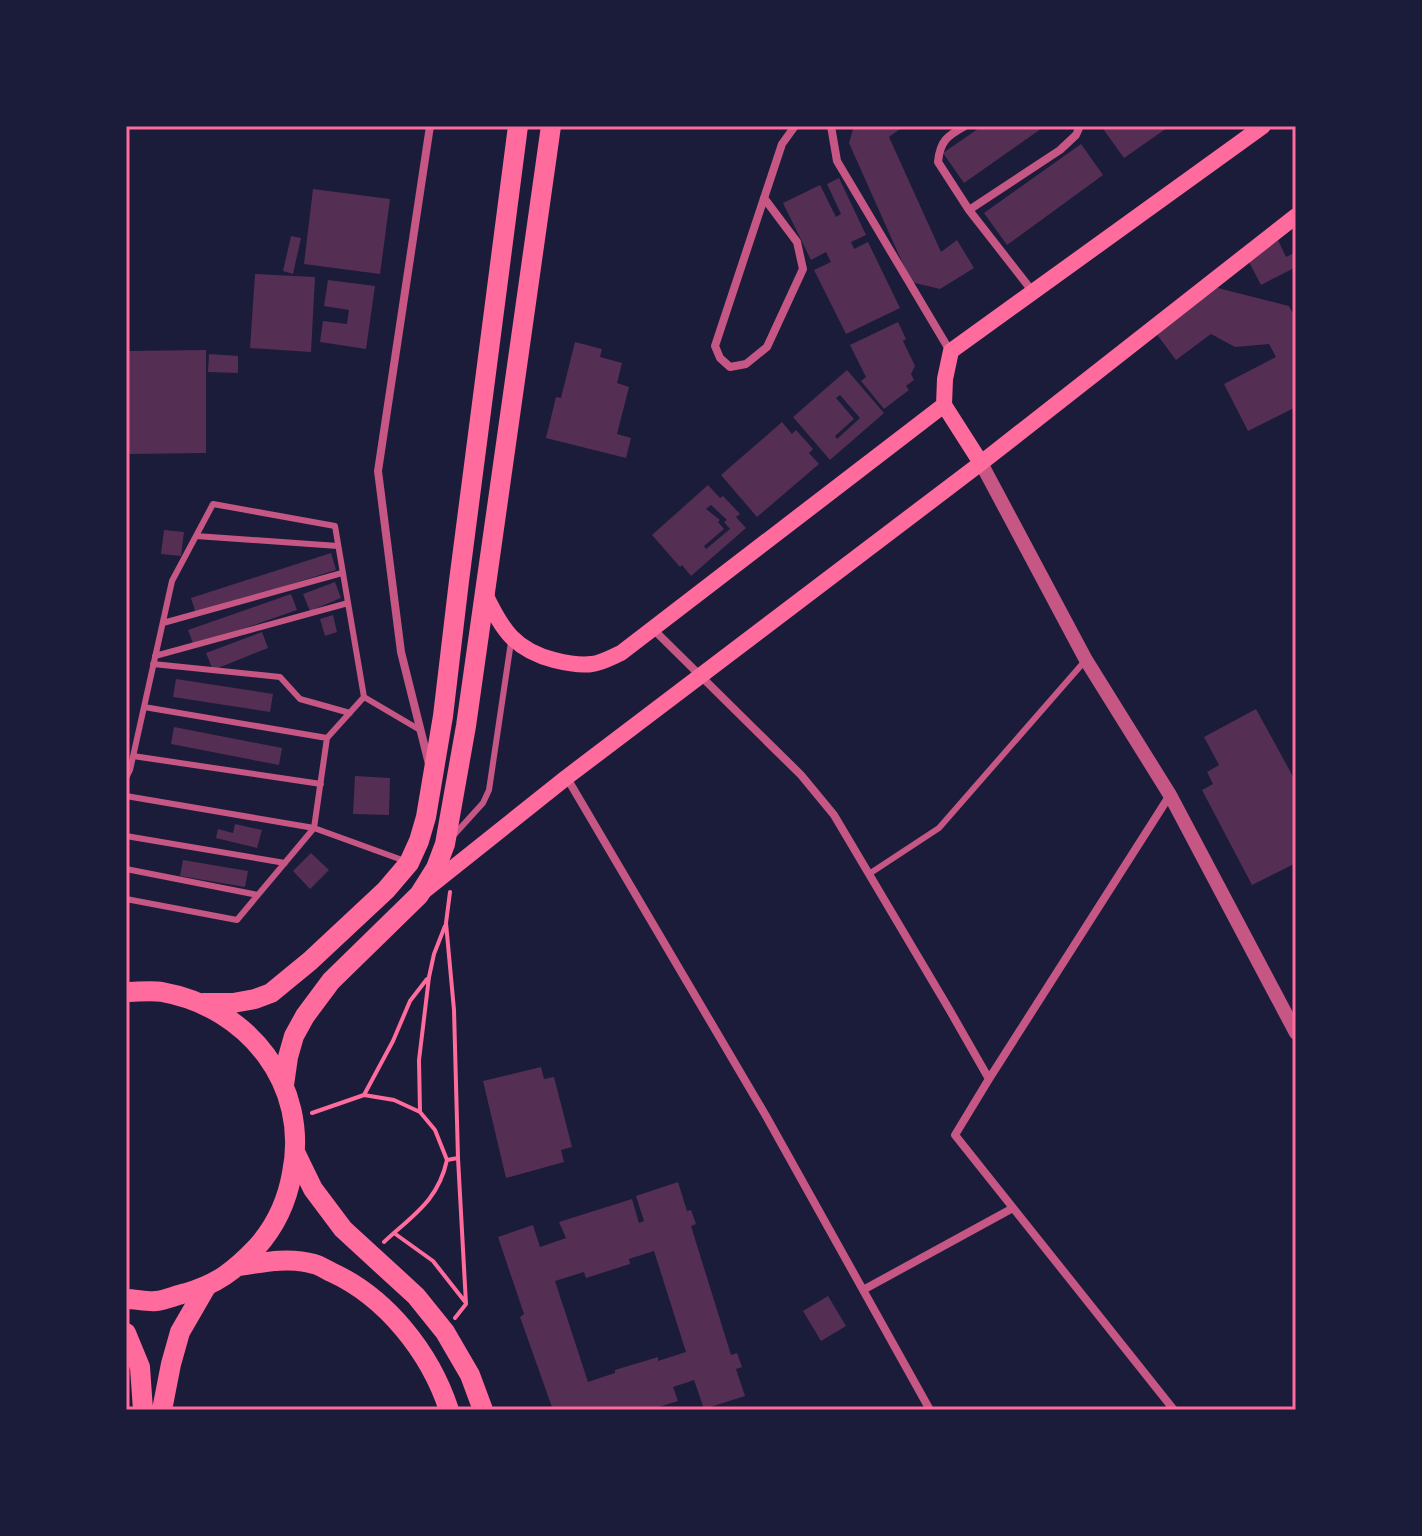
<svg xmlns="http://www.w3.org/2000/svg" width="1422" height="1536" font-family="'PT Serif',serif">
  <rect width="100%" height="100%" fill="#1b1b3a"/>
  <path fill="#542f53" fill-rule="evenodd" d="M854,126H904L889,137L941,252L957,240L974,268L940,289L911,282L849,143Z
    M982,126H1045L964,183L943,153Z
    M1101,126H1170L1124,158Z
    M1081,144L1103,175L1007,245L984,213Z
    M839,178L866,235L851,242L854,249L868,242L900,308L846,334L814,270L831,262L826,252L811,260L783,203L820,185L836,217L841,214L827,184Z
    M313,189L390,199L380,274L304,264Z
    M291,236L301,238L293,274L283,271Z
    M1278,240L1286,257L1296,252V267L1261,285L1249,262Z
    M255,274L315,277L311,352L250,348Z
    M328,280L375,286L366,349L320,342L323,321L347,324L349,310L324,306Z
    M1214,287L1289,306L1296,319V407L1248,431L1224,384L1276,357L1269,344L1235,347L1211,334L1176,360L1155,332Z
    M898,322L906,339L903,341L915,366L911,374L914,380L906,386L909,390L884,409L861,381L866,377L850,345Z
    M575,342L602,349L600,357L622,363L617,383L629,387L617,434L631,438L626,458L546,438L556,397L561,398Z
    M206,350V453L129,454L128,351Z
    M209,354L238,356V373L208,372Z
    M847,370L884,413L830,460L793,417ZM840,395L860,418L837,439L835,436L854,419L836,398Z
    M782,422L792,434L796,430L813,449L809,453L819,464L757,517L721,475Z
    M708,485L720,498L723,496L740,514L736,517L746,528L691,576L682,565L680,567L652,535ZM711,505L727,520L724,522L730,529L706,549L704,546L724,529L718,522L720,520L706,509Z
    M164,530L184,532L181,556L161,554Z
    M331,553L336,570L196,614L191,598Z
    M335,582L341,598L310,611L303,594Z
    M291,594L297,610L194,646L188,630Z
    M333,615L337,632L325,636L320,619Z
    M262,632L268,648L213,670L206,653Z
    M176,679L273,694L270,712L173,697Z
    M1256,709L1296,782V863L1252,885L1202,790L1213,784L1207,772L1219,765L1204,737Z
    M174,727L282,748L279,765L171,744Z
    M355,776L390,778L389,815L353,814Z
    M235,824L262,830L257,848L216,838L218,829L233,833Z
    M311,853L329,870L310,889L293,871Z
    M183,860L248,871L245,887L180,876Z
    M541,1067L544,1079L554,1077L572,1147L561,1150L564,1162L506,1178L483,1081Z
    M678,1182L687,1211L691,1210L696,1224L691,1226L731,1355L737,1353L742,1367L736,1369L745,1396L704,1409L694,1380L673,1387L678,1401L649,1410H553L520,1317L524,1314L498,1237L533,1225L540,1247L566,1238L559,1222L632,1199L639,1223L644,1221L636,1196ZM654,1251L686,1352L658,1361V1357L615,1370V1373L588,1382L555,1281L584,1272L586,1278L630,1264L629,1259Z
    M828,1296L846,1326L821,1341L803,1311Z"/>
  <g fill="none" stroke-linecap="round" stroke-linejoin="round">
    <path stroke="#ff6b9d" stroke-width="4" d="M450,892L446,923L454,1010L458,1158L466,1304L455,1318
      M445,926L434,954L429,977L419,1060L420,1112L435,1130L447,1160
      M364,1095L393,1041L410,1001L427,979
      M312,1113L364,1095L394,1100L420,1112
      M394,1233L433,1261L466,1303
      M384,1242C413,1215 438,1201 447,1160L458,1158"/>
    <path stroke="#c65784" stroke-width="6" d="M196,536L338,546
      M163,623L342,573
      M155,656L348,603
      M153,664L280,677L300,699L350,713
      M144,707L327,738
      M133,756L321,784
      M126,778L130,770L172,581L213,504L335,526L364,697L420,730
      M126,796L314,828L327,738L364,697
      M126,836L285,863
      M453,836L483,803L489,790L511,642
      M126,869L258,895
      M869,874L939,828L1084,662
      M126,899L237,920L314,828L405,861"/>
    <path stroke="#c65784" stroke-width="8" d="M831,126L837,161L950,351
      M965,126C947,136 940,141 938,162L969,210L1033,292
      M764,198L797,242L803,269L767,347L746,364L730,367L720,358L715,346L782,144L795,126
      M969,210L1060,150L1076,135L1080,126
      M653,629L801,775L834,815L949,1009L989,1079
      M429,764L401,652L378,471L430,126
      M567,778L766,1116L930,1410
      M1170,795L989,1079L955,1135L1174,1410
      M863,1290L1013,1208"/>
    <path stroke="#c65784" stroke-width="14" d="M981,463L1086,660L1170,795L1296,1033"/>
    <path stroke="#ff6b9d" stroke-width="16" d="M944,405L981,463
      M485,594C502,630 515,650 554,660C566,663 580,666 592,664C601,663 612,657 621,653L944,405L945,379L951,351L1263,126
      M424,891L567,777L981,463L1296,216"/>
    <path stroke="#ff6b9d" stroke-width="20" d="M296,1154L313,1189L343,1229L416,1296L445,1332L470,1375L483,1410
      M239,1266C264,1262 289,1257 314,1264C319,1265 325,1269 331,1272C386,1297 430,1352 449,1410
      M126,1333L140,1367L143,1410
      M162,1410L171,1364L180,1332L206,1287"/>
    <path stroke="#ff6b9d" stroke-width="20" d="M126,992C138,992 151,990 162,992C248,1007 310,1085 292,1173C287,1202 276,1226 256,1248C234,1271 217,1284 186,1293C176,1295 166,1300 156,1301C147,1302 136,1299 126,1299
      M203,1003H233L255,999L271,993L310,961L386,890L409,863L419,841L426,817L443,716L459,581L518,126
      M284,1085L288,1057L294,1036L305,1016L331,981L419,895L436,868L445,844L466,726L551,126"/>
  </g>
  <rect width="1422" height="1536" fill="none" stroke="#1b1b3a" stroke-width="256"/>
  <rect x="128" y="128" width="1166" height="1280" fill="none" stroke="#ff6b9d" stroke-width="3"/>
</svg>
